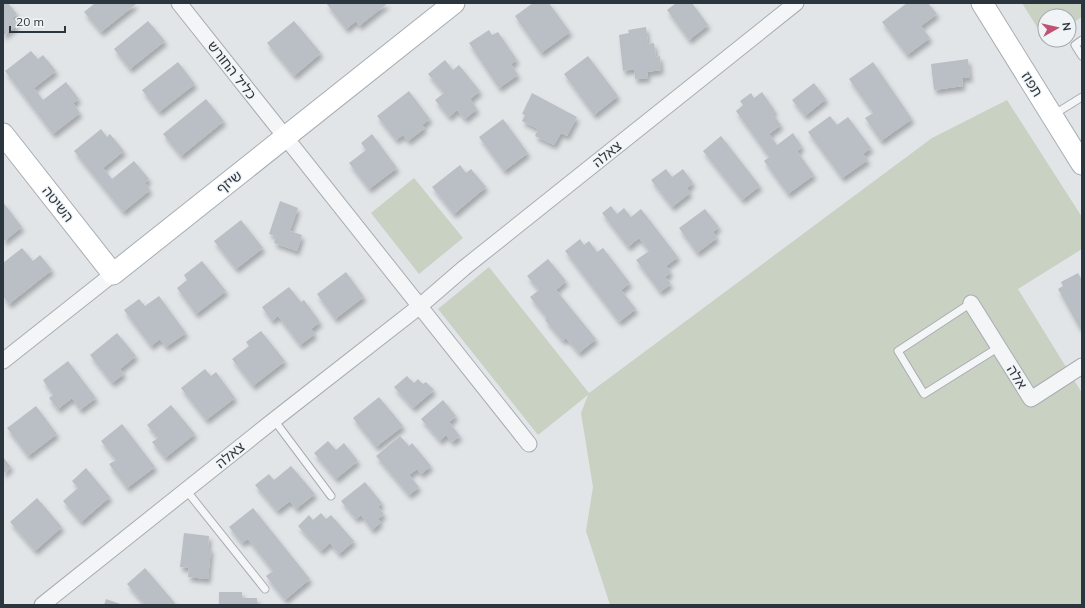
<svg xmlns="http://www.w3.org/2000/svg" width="1085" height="608" font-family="Mulish,'Noto Sans Hebrew',sans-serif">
  <defs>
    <filter id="shadow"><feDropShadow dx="2.5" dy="4.5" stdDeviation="2" flood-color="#0004"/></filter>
  </defs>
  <rect width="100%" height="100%" fill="#e1e5e8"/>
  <path fill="#c9d1c3" d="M1022,3H1082V17L1069,25V16H1045V40Z
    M1007,100L1082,217V249L1018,289L1082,393V605H610L586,531L593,487L581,413L588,395L538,435L438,309L489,267L589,393L932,138Z
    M414,178L463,238L419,274L371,213Z"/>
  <path fill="#b9bfc5" filter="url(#shadow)" d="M3,3H8L17,14L12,18L17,25L3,36Z
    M95,3H134L136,4L101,32L84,12Z
    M326,3H388L359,26L356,21L346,29Z
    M533,3H549L570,32L541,53L515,16Z
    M676,3H692L708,25L689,40L667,10Z
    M907,3H928L937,14L921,26L930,38L907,55L882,22Z
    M148,21L165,41L130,69L114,49Z
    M294,21L321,53L294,76L267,43Z
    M646,27L648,44L654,43L656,57L660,56L661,70L647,72L648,78L635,79L634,69L623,71L619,35L629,33L628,30Z
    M489,30L492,35L498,32L517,60L511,64L518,75L499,88L469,43Z
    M31,51L38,59L43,55L56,71L34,88L43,100L66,82L79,99L73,103L80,113L53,134L5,71Z
    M588,56L618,96L594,115L564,74Z
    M968,59L970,78H962L963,86L934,90L931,64Z
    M445,60L453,70L459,65L480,91L470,99L477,109L465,119L457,110L449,117L435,100L444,93L428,74Z
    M178,62L195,84L159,112L142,90Z
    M873,62L912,119L881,141L865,118L873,113L849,79Z
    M814,83L826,99L805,116L792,100Z
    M409,91L430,119L422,125L425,128L408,141L403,135L396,140L377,116Z
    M762,92L775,111L772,113L781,125L769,134L777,145L793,133L802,147L797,151L814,175L788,194L764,161L769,157L736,111L743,105L740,101L751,93L754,98Z
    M532,93L577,117L567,136L561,133L554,145L535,136L538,129L522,121L525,115L522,114Z
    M206,99L224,121L181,156L163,134Z
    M830,116L837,125L848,117L871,148L863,154L868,160L842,178L808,132Z
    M503,119L528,153L504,171L479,137Z
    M101,129L107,137L110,134L124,151L103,168L112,179L134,161L149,179L145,183L150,190L123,212L74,151Z
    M372,134L397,168L369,189L349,163L366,150L361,143Z
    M721,136L760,186L742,200L703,151Z
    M460,165L466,173L471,169L486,187L454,214L432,187Z
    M666,169L672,177L683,169L693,183L687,188L690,193L672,207L651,180Z
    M280,201L298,208L290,231L302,235L297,251L274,243L276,236L269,234Z
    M3,202L22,227L3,242Z
    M611,206L617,214L624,208L631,217L641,209L678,257L666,266L671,272L665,277L671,284L660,292L636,260L649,251L639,238L628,247L602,213Z
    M705,209L719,227L713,232L717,238L697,253L679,228Z
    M241,220L263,248L236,269L214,241Z
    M580,239L584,245L589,241L597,252L603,248L630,283L621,290L636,309L619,322L565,251Z
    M22,248L33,261L40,255L52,270L9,304L3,296V263Z
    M548,259L566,281L556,290L596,339L579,353L566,338L563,341L545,320L547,318L530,297L539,290L527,276Z
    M202,261L226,291L196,314L177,288L187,280L184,275Z
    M346,272L364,297L335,319L317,294Z
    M1078,273L1082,280V326L1079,327L1058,289L1063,286L1061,282Z
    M289,287L301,302L304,300L320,322L311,329L315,334L300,345L278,316L272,321L262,307Z
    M159,296L186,333L166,347L160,339L151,346L124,310L139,299L145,306Z
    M261,331L285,361L253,386L232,359L249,346L246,342Z
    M117,333L136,356L120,369L124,374L112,383L90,355Z
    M68,361L96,398L80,410L72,398L58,409L49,398L53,395L43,380Z
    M205,369L211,376L216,372L235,398L206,420L181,388Z
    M407,376L414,383L418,379L423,384L426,382L434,390L413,408L394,387Z
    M379,397L403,426L376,447L353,418Z
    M443,400L456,416L449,422L460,436L452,442L446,435L440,441L421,419Z
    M171,405L195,434L165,458L152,442L158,438L147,425Z
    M36,406L57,434L28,456L7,428Z
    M122,424L155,467L127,488L109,464L116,460L101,441Z
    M400,436L409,446L412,443L431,466L421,474L417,469L409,475L419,487L409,495L376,456Z
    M328,441L336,450L344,443L358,461L336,479L314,453Z
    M3,457L11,467L3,474Z
    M291,466L315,494L296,509L290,501L277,511L255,485L269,474L274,480Z
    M86,468L110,497L81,522L63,501L78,488L72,481Z
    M365,482L382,503L378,507L384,514L378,519L381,522L372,530L361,515L356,519L341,501Z
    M37,498L62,527L35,551L10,522Z
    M253,508L310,579L285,600L266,576L273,571L248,539L242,543L229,527Z
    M321,513L326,519L331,515L354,541L339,554L330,543L321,551L298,526L309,515L313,520Z
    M184,533L209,536L208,548H211L208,579L188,577L189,568L180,567Z
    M145,568L175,603L173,605H145L127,584Z
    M219,592H242V598H257V605H219Z
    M106,599L123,605H104Z"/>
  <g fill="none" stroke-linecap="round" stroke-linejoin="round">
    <g stroke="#a7adb2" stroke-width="9">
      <path id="lane" d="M1082,40L1075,45L1082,56
        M1053,115L1082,97
        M971,303L898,351L924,394L999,347
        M274,420L331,496
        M186,490L265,589"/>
    </g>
    <g stroke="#a7adb2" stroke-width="17">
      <path id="street" d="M179,3L529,444
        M971,303L1031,399L1082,366
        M3,361L113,274
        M42,605L274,420L420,306L464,268L796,3"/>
    </g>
    <g stroke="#a7adb2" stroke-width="23">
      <path id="secondary" d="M982,3L1082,164
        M3,134L113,274L454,3"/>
    </g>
    <use href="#lane" stroke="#f4f5f7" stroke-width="7"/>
    <use href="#street" stroke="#f4f5f7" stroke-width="15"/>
    <use href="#secondary" stroke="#fff" stroke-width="21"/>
  </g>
  <g text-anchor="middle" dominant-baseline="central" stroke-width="3" stroke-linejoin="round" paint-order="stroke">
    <g font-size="14" fill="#2b353e" stroke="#f1f4f6">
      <text transform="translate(232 70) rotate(52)">כליל החורש</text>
      <text transform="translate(1032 84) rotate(58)">תפוז</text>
      <text transform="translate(607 154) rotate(-39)">צאלה</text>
      <text transform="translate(229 182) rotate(-38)">שיזף</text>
      <text transform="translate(58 204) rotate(52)">השיטה</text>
      <text transform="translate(1017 377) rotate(58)">אלה</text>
      <text transform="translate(230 455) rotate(-39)">צאלה</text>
    </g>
  </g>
  <rect width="1085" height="608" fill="none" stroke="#2b353e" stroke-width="8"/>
  <g transform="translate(1057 28) rotate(82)"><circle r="19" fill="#f1f4f6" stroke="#a2a8ac"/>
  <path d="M0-3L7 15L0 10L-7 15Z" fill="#c05373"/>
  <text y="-6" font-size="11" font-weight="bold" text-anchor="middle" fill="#2b353e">N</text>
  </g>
  <path d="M10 26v6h55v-6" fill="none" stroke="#2b353e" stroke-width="2"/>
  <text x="16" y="26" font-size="12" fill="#2b353e" stroke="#f1f4f6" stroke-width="3" paint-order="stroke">20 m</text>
</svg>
